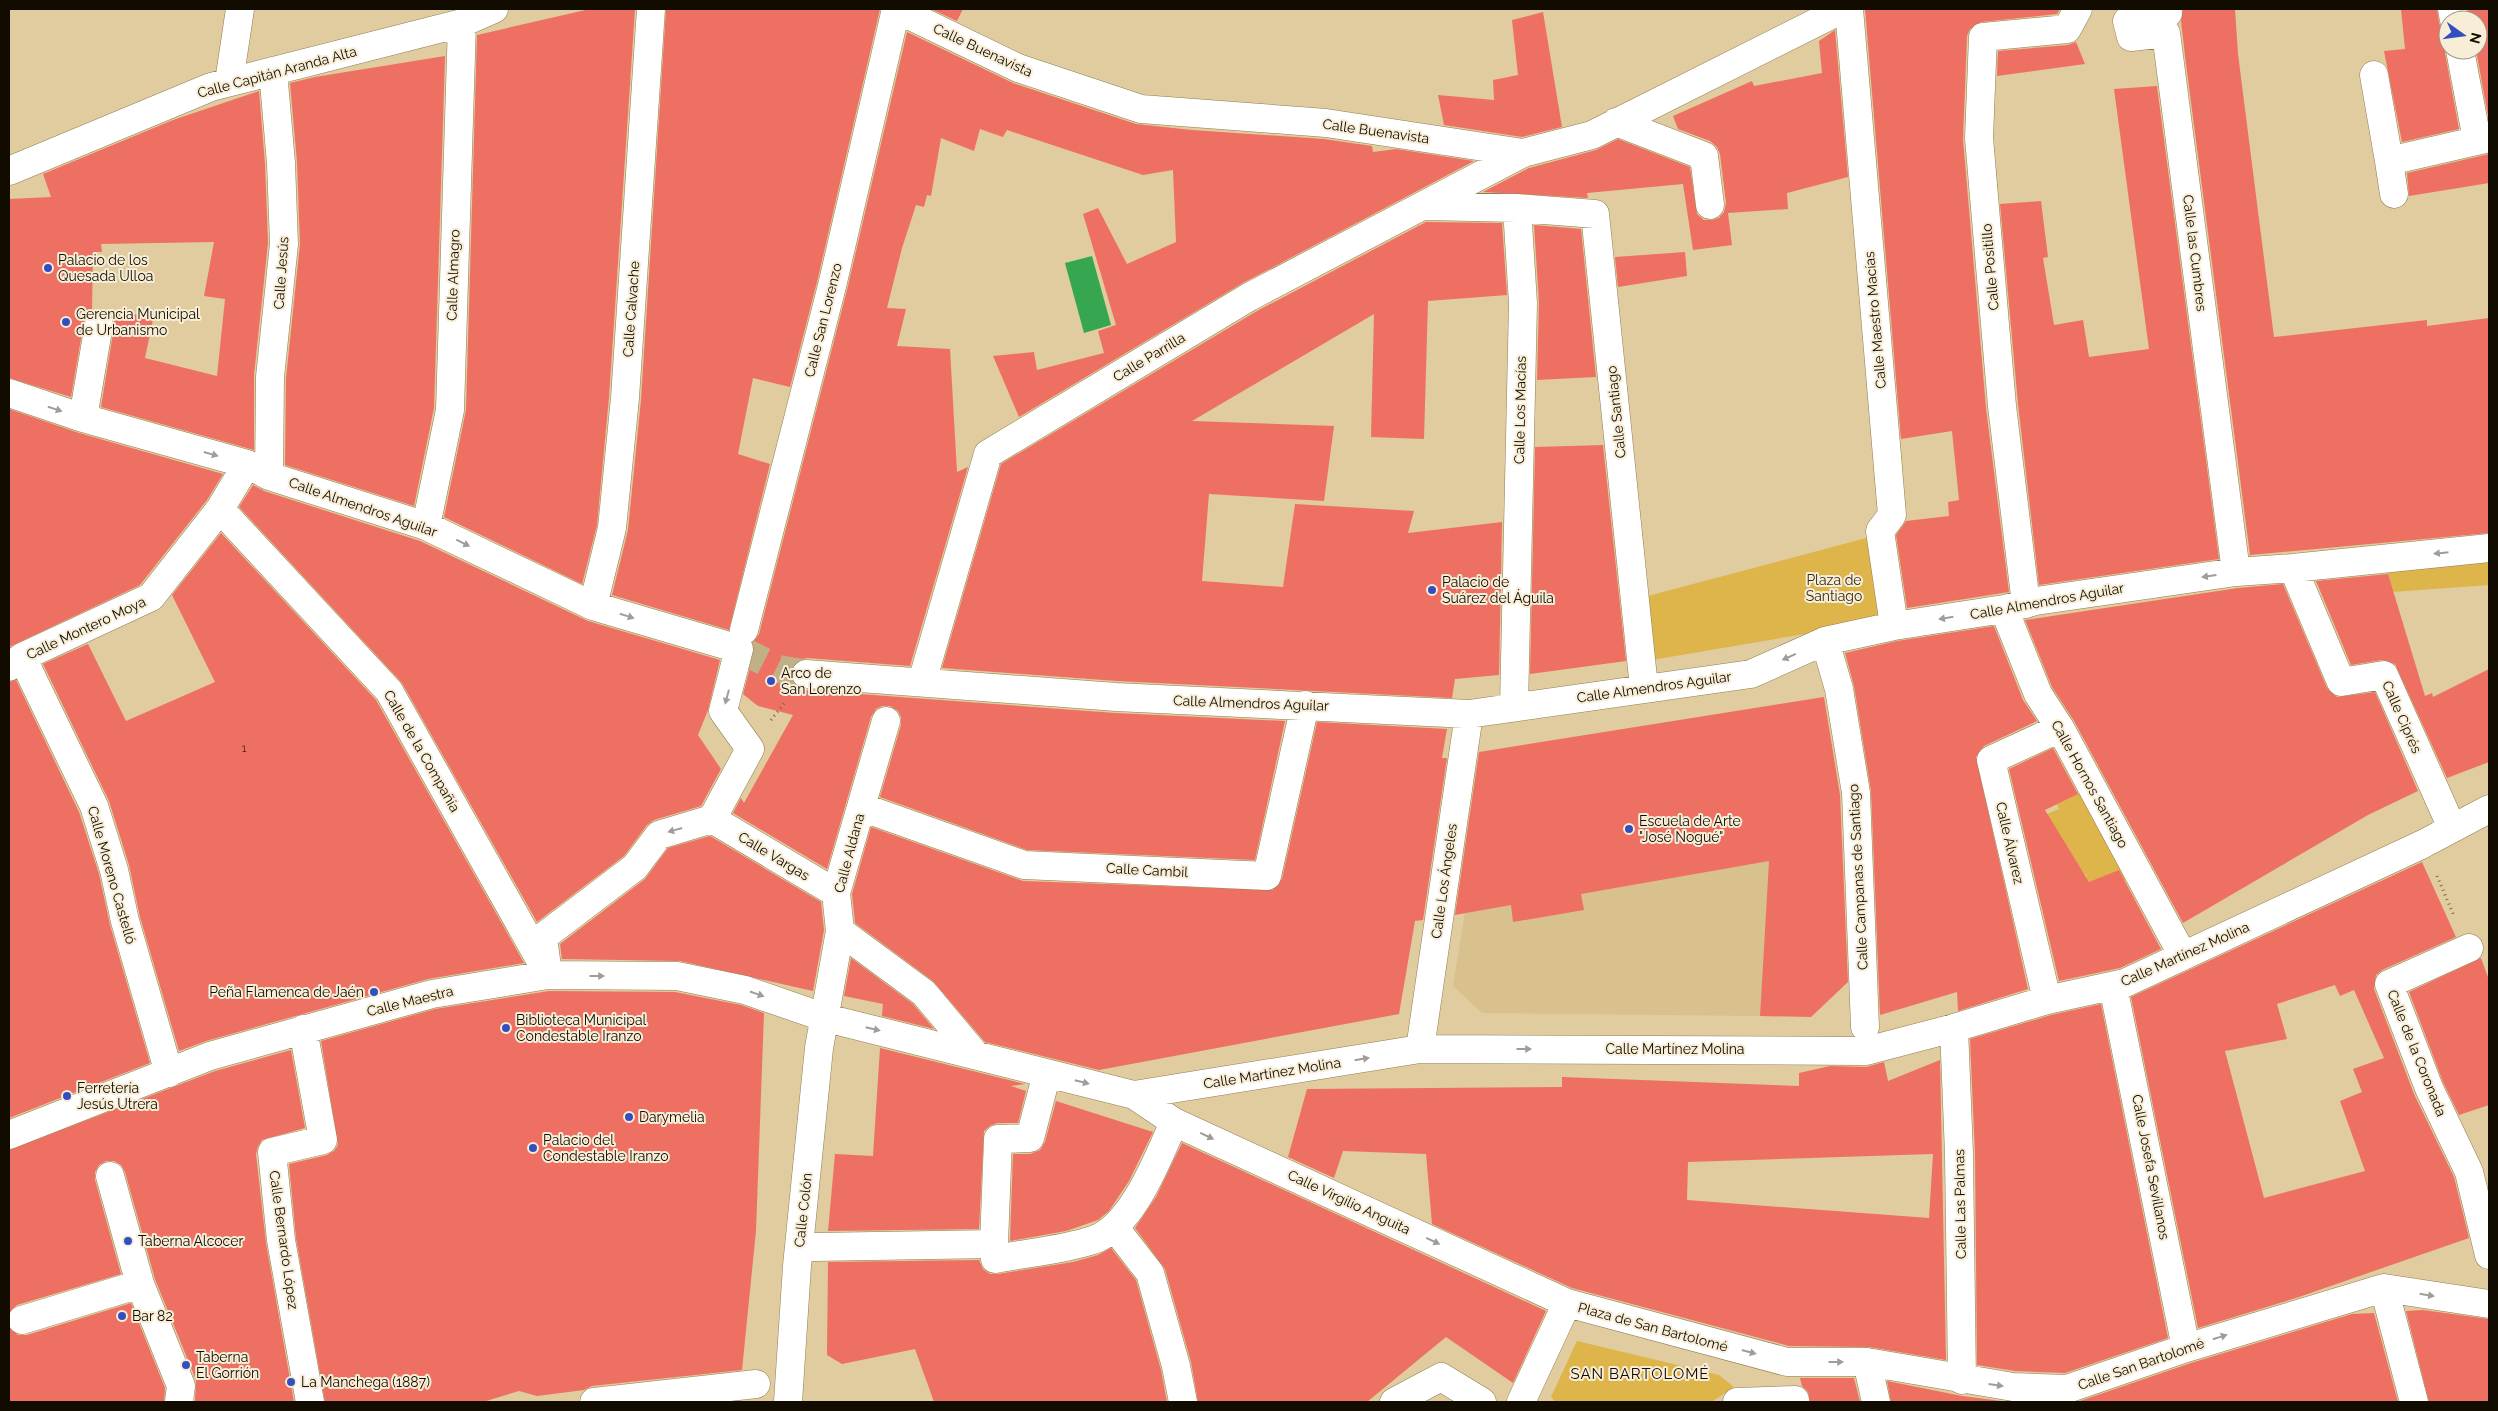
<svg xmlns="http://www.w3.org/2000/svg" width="2498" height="1411" font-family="Raleway,sans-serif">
  <rect width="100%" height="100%" fill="#e0cc9e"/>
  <path fill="#d8c18d" d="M1779,704L1780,777L1769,862L1760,1016L1482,1013L1453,986L1491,751Z"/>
  <path fill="#ddb54b" d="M1870,537L1881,621L1646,661L1644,597Z
    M2489,556V585L2392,592L2386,566Z
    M2086,790L2134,874L2115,886L2087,882L2086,874L2064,884L2047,814L2059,809L2057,804Z
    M1577,1341L1719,1375L1734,1387L1713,1401L1703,1402H1555L1551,1397Z"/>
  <path fill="#37a651" d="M1092,256L1111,325L1084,333L1065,263Z"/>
  <path fill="#ee7063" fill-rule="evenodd" d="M590,9H635L609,397L597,525L582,584L444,517L466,410L477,35Z
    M666,9H880L817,282L790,387L753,378L738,454L770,464L729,630L612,595L628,530L641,400Z
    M931,9H963L957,21Z
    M1865,9H2060L2057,14L1981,22L1970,29L1967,36L1963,139L1986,408L2009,592L1907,608L1896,535L1906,521L1949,516L1948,502L1959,500L1952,431L1901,439Z
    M2183,9H2235L2238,54L2274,337L2427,320V326L2489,318V533L2250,555L2185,56L2181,21Z
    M2401,9H2437L2439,23L2442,30L2448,34L2445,53L2459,129L2402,142L2384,51L2405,49Z
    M2468,9H2489V121L2476,50H2478V20H2469Z
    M1543,12L1562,127L1522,137L1444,125L1438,95L1494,100L1493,80L1518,75L1512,20Z
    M1835,30L1848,177L1787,193L1788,209L1728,213L1732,245L1693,250L1683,184L1587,193L1588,198L1483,192L1529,168L1596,150L1618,139L1690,167L1697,214L1704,220H1712L1719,218L1724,212L1726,203L1720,154L1717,147L1710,141L1678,129L1673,116L1752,81L1754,86L1822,73L1819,41Z
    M907,32L1013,83L1136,124L1192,130L1324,139L1372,146L1373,152L1396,149L1474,161L1241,284L1019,417L993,356L1034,352L1037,370L1104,353L1098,331L1116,325L1083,214L1098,208L1127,264L1176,242L1173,170L1143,175L1007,130L1003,137L980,129L974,151L941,138L931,196L927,195L924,207L916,205L902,248L887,308L906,309L897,346L950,349L957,472L968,467L910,666L807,658L799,660L793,666L790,673L792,681L798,687L805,690L1115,713L1285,721L1255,860L1027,850L880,797L901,725V717L898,711L890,706H882L876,709L871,717L827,869L733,813L741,798L744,803L793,715L758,706L743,694L754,653L753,642L759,634L847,290Z
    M2076,42L2085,64L1997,76L1998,51L2068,45Z
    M445,56L434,408L414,506L285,465L286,378L300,244L297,162L290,83L315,77Z
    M2157,86L2219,559L2039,585L2018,404L2000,204L2041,201L2048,257L2043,258L2054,325L2083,320L2089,357L2149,349L2114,89Z
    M259,91L265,164L268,243L254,375V450L101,407L114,327V319L110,313L154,315L145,358L217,376L225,299L204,296L214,242L101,244L102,252H93L92,311L84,321L71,397L9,378V199L51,197L43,174L173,120Z
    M2489,154V183L2409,196L2407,173Z
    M1426,222L1502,223L1507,295L1428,301L1424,439L1371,437L1374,314L1192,421L1334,426L1324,501L1209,494L1202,581L1283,587L1295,504L1414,511L1408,533L1502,522L1499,675L1455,679L1452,698L1117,681L942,668L1001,464L1257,311Z
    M1534,225L1581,229L1596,377L1537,380L1539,302Z
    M1685,252L1687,276L1618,287L1615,257Z
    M9,409L79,433L223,474L207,500L140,585L9,647Z
    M1603,445L1626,661L1530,674L1535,447Z
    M253,485L264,491L420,541L588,621L720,660L708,710L698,735L721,769L701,806L654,820L647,825L624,856L537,922L402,683L239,507Z
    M221,533L376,700L524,963L428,979L206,1041L179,1051L140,917L129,865L109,801L43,664L88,644L126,721L215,682L172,595Z
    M2388,574L2425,696L2432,693L2433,697L2489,669V762L2447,778L2395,664L2382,660L2351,665L2316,581Z
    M2283,584L2327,688L2337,697L2375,692L2418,791L2368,815L2183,923L2074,721L2052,687L2025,620L2238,588Z
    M1994,626L2023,700L2037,721L1984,746L1976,757L2028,989L1958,1011L1957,992L1880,1015L1871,791L1854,686L1845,653L1897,641Z
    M16,680L79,812L99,874L110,925L150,1063L9,1118V682Z
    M1824,697L1840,795L1848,982L1811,1017L1760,1016L1769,861L1581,894L1584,910L1513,922L1511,905L1455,915L1479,752Z
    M1317,722L1447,729L1442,758H1447L1423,920L1415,921L1399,1014L1099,1070L985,1042L933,981L855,923L852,894L871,827L1023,881L1273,890L1282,879Z
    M2053,748L2078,794L2045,810L2089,882L2119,870L2161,949L2120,968L2059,981L2009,769Z
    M710,836L821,902L824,930L813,991L680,961L562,959L560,944L645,879L668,848Z
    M2422,862L2456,937L2382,970L2376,975L2374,989L2414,1094L2454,1177L2469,1238L2299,1297L2198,1328L2131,997ZM2335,985L2340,996L2354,990L2384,1058L2353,1069L2362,1092L2340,1101L2365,1171L2264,1198L2225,1051L2287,1039L2277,1004Z
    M851,958L913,1004L934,1029L882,1016L883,1004L844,996Z
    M2481,958L2489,980V1105L2459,1115L2443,1082L2409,992Z
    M549,991L675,992L741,1005L764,1013L756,1231L742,1370L592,1386L584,1390L537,1396L519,1391L483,1402H325L296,1238L289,1164L327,1155L334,1151L338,1145L321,1041L435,1009Z
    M2101,1004L2168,1338L2065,1373L2015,1371L1977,1365L1975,1154L1970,1039L2051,1015Z
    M880,1048L1025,1084L1011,1086L1026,1091L1018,1123H997L990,1126L984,1131L979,1229L828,1231L835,1154L873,1156Z
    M291,1050L305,1128L262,1140L258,1146L256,1154L266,1243L294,1402H195L196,1380L155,1279L125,1172L121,1165L114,1161H106L99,1165L95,1172V1180L121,1274L17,1305L9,1313V1150L215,1071Z
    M1940,1060L1946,1360L1869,1347L1789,1346L1572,1288L1432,1224L1426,1154L1343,1151L1334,1178L1288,1157L1307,1089L1562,1087V1077L1799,1086V1073L1830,1066L1866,1067L1884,1062L1888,1081ZM1933,1154L1929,1218L1687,1200L1688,1162Z
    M1056,1101L1153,1132L1129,1181L1109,1211L1098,1220L1066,1231L1010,1241L1013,1154H1030L1040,1150L1045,1142Z
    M1182,1143L1546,1311L1513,1383L1446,1337L1367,1402H1198L1191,1362L1165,1269L1135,1228L1156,1197Z
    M1111,1248L1136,1280L1161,1370L1167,1402H934L915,1349L842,1364L827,1355L828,1262L979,1260L983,1269L990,1274H998L1073,1262L1098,1255Z
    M131,1303L165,1388L164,1402H9V1327L18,1335H27Z
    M2423,1310L2489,1319V1402H2429L2406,1311Z
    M2374,1313L2398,1402H2077L2191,1363L2352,1314Z
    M1800,1378H1854L1860,1402H1810L1808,1392L1802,1386Z
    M1887,1381L1962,1396L2009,1402H1891Z"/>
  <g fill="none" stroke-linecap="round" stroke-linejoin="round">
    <path stroke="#c1af86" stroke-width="28" stroke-dasharray="28 14" stroke-linecap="butt" d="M739,649L779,669L806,674"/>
    <g stroke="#907e52" stroke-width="29">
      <path id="minor" d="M896,9L1018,68L1141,109L1326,123L1523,153L1592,135L1843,9
        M1849,9L1892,515L1880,531L1894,626
        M2167,9L2168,13L2127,21L2131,37L2166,33L2236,572
        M2452,9L2454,20
        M2460,50L2477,140
        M2374,75L2389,161L2489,138
        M229,82L240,9
        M1616,122L1704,156L1710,205
        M2389,161L2394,194
        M9,171L211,87L462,23L494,9
        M1425,206L1517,208L1523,303L1514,707
        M1517,208L1595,214L1644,688
        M9,393L83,418L247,464L269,476L426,526L593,606L739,649L723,711L750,749L712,819L659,835L635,867L543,937L548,975
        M83,418L99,324
        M269,476L270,377L284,244L281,163L273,71
        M220,509L389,691L543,965
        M426,526L450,410L462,23
        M2293,568L2341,682L2384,675L2452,828
        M2026,604L2002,406L1979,138L1983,37L2067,29L2078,9
        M593,606L612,528L625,398L651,9
        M2004,609L2038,694L2060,728L2183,956
        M744,630L832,286L896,9
        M1825,641L1839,689L1856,793L1865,1027
        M22,657L94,806L114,870L125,921L169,1073
        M9,667L22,657L151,597L220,509L247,464
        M806,674L1116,697L1469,714L1751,674L1825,641L1894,626L2004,609L2036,601L2236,572L2293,568L2489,548
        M922,682L988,454L1249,297L1523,153
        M861,807L1024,865L1267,876L1305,705
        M712,819L836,893
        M840,931L924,993L975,1054
        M2469,948L2389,984L2429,1088L2469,1172L2489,1255
        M2113,986L2186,1348
        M2047,1000L1991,760L2060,728
        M1954,1028L1959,1154L1962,1380
        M303,1029L323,1140L272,1152L281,1240L310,1402
        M1420,1049L1469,714
        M1134,1095L1174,1122L1567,1303L1787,1362H1867L2013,1387L2067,1389L2186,1348L2384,1288L2489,1304
        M9,1135L210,1056L432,994L548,975L677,976L745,990L826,1018L1134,1095L1420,1049L1866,1051L1954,1028L2047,1000L2125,983L2423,844L2489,809
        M110,1176L140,1284L181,1386L179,1402
        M1115,1228L1150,1273L1176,1366L1183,1402
        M994,1244L995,1259C1026,1253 1063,1250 1093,1240C1132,1228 1159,1156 1174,1122
        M814,1247L994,1244L998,1139L1030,1138L1047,1073
        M2384,1288L2414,1402
        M22,1320L140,1284
        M1867,1362L1876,1402
        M594,1402L756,1384
        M788,1402L797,1266L819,1048L840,931L836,893L886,721
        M1394,1402L1441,1377L1482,1402
        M1521,1402L1567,1303
        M1737,1402L1795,1400"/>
    </g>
    <path stroke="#776a4e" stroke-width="3" stroke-dasharray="1 4" stroke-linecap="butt" d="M771,720L786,701
      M2437,876L2454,916"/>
    <use href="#minor" stroke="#fff" stroke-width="28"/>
  </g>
  <defs><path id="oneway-solid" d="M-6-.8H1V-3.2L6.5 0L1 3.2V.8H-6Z" transform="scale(1.25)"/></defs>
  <g fill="#a09d99">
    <use href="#oneway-solid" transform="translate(55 409) rotate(18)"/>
    <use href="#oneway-solid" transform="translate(211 454) rotate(16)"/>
    <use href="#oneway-solid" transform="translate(463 543) rotate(26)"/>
    <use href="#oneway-solid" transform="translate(2441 553) rotate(174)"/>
    <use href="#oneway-solid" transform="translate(2209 576) rotate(172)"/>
    <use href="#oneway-solid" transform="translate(627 616) rotate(17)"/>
    <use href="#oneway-solid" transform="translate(1946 618) rotate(171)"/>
    <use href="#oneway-solid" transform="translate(1789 657) rotate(156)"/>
    <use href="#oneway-solid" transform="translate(727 697) rotate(105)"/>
    <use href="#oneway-solid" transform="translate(675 830) rotate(164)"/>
    <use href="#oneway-solid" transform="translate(597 976)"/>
    <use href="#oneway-solid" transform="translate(757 994) rotate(19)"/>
    <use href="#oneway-solid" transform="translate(873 1029) rotate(13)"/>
    <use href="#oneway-solid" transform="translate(1524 1049)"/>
    <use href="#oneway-solid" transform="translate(1362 1059) rotate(-9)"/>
    <use href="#oneway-solid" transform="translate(1082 1082) rotate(14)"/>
    <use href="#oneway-solid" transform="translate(1207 1136) rotate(25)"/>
    <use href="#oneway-solid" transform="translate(1433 1241) rotate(25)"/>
    <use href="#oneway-solid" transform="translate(2427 1295) rotate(9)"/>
    <use href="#oneway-solid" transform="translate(2220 1337) rotate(-17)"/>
    <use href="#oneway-solid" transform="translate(1749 1352) rotate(15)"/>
    <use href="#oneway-solid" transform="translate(1836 1362)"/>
    <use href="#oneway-solid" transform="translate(1996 1385) rotate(8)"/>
  </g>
  <g fill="#324fc0" stroke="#f8eed7" stroke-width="2">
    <circle cx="48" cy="268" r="5"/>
    <circle cx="66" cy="322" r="5"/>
    <circle cx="1432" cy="590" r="5"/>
    <circle cx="771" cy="681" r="5"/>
    <circle cx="1629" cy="829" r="5"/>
    <circle cx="374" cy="992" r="5"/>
    <circle cx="506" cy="1028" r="5"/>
    <circle cx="67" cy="1096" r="5"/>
    <circle cx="629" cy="1117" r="5"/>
    <circle cx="533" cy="1148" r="5"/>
    <circle cx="128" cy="1241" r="5"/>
    <circle cx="122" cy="1316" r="5"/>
    <circle cx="186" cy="1365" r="5"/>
    <circle cx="291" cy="1382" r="5"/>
  </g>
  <g text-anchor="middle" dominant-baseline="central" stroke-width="4" stroke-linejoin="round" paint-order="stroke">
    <g font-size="11" fill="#482419">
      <text x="244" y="748">1</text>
    </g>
    <g font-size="14" fill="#110b00" stroke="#f8eed7">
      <text transform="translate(983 50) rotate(25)">Calle Buenavista</text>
      <text transform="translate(277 72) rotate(-15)">Calle Capitán Aranda Alta</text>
      <text transform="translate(1376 131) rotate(8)">Calle Buenavista</text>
      <text transform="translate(2195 253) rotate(83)">Calle las Cumbres</text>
      <text transform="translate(1990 267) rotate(-95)">Calle Positillo</text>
      <text transform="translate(281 273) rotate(-86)">Calle Jesús</text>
      <text transform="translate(453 275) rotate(-88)">Calle Almagro</text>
      <text transform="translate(631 309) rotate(-86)">Calle Calvache</text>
      <text transform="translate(823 320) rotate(-76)">Calle San Lorenzo</text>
      <text transform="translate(1875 320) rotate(-95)">Calle Maestro Macías</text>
      <text transform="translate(1149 357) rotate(-31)">Calle Parrilla</text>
      <text transform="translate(1520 410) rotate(-89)">Calle Los Macías</text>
      <text transform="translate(1616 412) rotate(-96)">Calle Santiago</text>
      <text transform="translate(363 507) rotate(19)">Calle Almendros Aguilar</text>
      <text transform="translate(2047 601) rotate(-10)">Calle Almendros Aguilar</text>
      <text transform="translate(86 628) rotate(-25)">Calle Montero Moya</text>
      <text transform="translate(1654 687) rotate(-8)">Calle Almendros Aguilar</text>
      <text transform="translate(1251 703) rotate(2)">Calle Almendros Aguilar</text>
      <text transform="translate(2402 717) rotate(66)">Calle Ciprés</text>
      <text transform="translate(422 751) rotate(60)">Calle de la Compañía</text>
      <text transform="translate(2090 784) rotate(61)">Calle Hornos Santiago</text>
      <text transform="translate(2010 843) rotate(77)">Calle Álvarez</text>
      <text transform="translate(849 853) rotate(-75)">Calle Aldana</text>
      <text transform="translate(774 856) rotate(31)">Calle Vargas</text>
      <text transform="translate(1147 870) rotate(3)">Calle Cambil</text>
      <text transform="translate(112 875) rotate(74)">Calle Moreno Castelló</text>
      <text transform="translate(1858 877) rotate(-93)">Calle Campanas de Santiago</text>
      <text transform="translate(1444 881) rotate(-82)">Calle Los Ángeles</text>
      <text transform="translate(2185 954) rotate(-24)">Calle Martínez Molina</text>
      <text transform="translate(410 1001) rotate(-14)">Calle Maestra</text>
      <text x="1675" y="1049">Calle Martínez Molina</text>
      <text transform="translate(2417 1053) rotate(68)">Calle de la Coronada</text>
      <text transform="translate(1272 1073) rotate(-9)">Calle Martínez Molina</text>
      <text transform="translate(2151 1167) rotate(79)">Calle Josefa Sevillanos</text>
      <text transform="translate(1349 1202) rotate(25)">Calle Virgilio Anguita</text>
      <text transform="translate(1960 1204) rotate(-91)">Calle Las Palmas</text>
      <text transform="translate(803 1210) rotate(-84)">Calle Colón</text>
      <text transform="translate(284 1240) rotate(82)">Calle Bernardo López</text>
      <text transform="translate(1653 1327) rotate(15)">Plaza de San Bartolomé</text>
      <text transform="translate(2141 1364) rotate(-19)">Calle San Bartolomé</text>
    </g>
    <g font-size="14" fill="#110b00" stroke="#f8eed7" text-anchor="start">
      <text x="58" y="260">Palacio de los<tspan x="58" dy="16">Quesada Ulloa</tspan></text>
      <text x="76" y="314">Gerencia Municipal<tspan x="76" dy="16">de Urbanismo</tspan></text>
      <text x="1442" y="582">Palacio de<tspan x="1442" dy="16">Suárez del Águila</tspan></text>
      <text x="781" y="673">Arco de<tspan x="781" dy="16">San Lorenzo</tspan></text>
      <text x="1639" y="821">Escuela de Arte<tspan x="1639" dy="16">"José Nogué"</tspan></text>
      <text x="364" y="992" text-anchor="end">Peña Flamenca de Jaén</text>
      <text x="516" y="1020">Biblioteca Municipal<tspan x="516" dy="16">Condestable Iranzo</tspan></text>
      <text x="77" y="1088">Ferretería<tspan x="77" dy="16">Jesús Utrera</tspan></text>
      <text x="639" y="1117">Darymelia</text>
      <text x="543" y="1140">Palacio del<tspan x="543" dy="16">Condestable Iranzo</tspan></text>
      <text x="138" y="1241">Taberna Alcocer</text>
      <text x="132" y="1316">Bar 82</text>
      <text x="196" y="1357">Taberna<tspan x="196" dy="16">El Gorrión</tspan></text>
      <text x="301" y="1382">La Manchega (1887)</text>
    </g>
    <g font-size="14" fill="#342b16" stroke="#f8eed7">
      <text x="1834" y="580">Plaza de<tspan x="1834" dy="16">Santiago</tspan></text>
    </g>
    <g font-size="15" letter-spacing="1" fill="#110b00" stroke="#f8eed7">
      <text x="1640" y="1374">SAN BARTOLOMÉ</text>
    </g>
  </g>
  <rect width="2498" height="1411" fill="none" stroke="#110b00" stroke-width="20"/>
  <g transform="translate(2463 35) rotate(104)"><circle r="24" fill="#f8eed7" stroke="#9c9381"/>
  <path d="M0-4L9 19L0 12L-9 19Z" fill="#324fc0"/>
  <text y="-8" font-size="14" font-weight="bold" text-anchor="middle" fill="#110b00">N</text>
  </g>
</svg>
